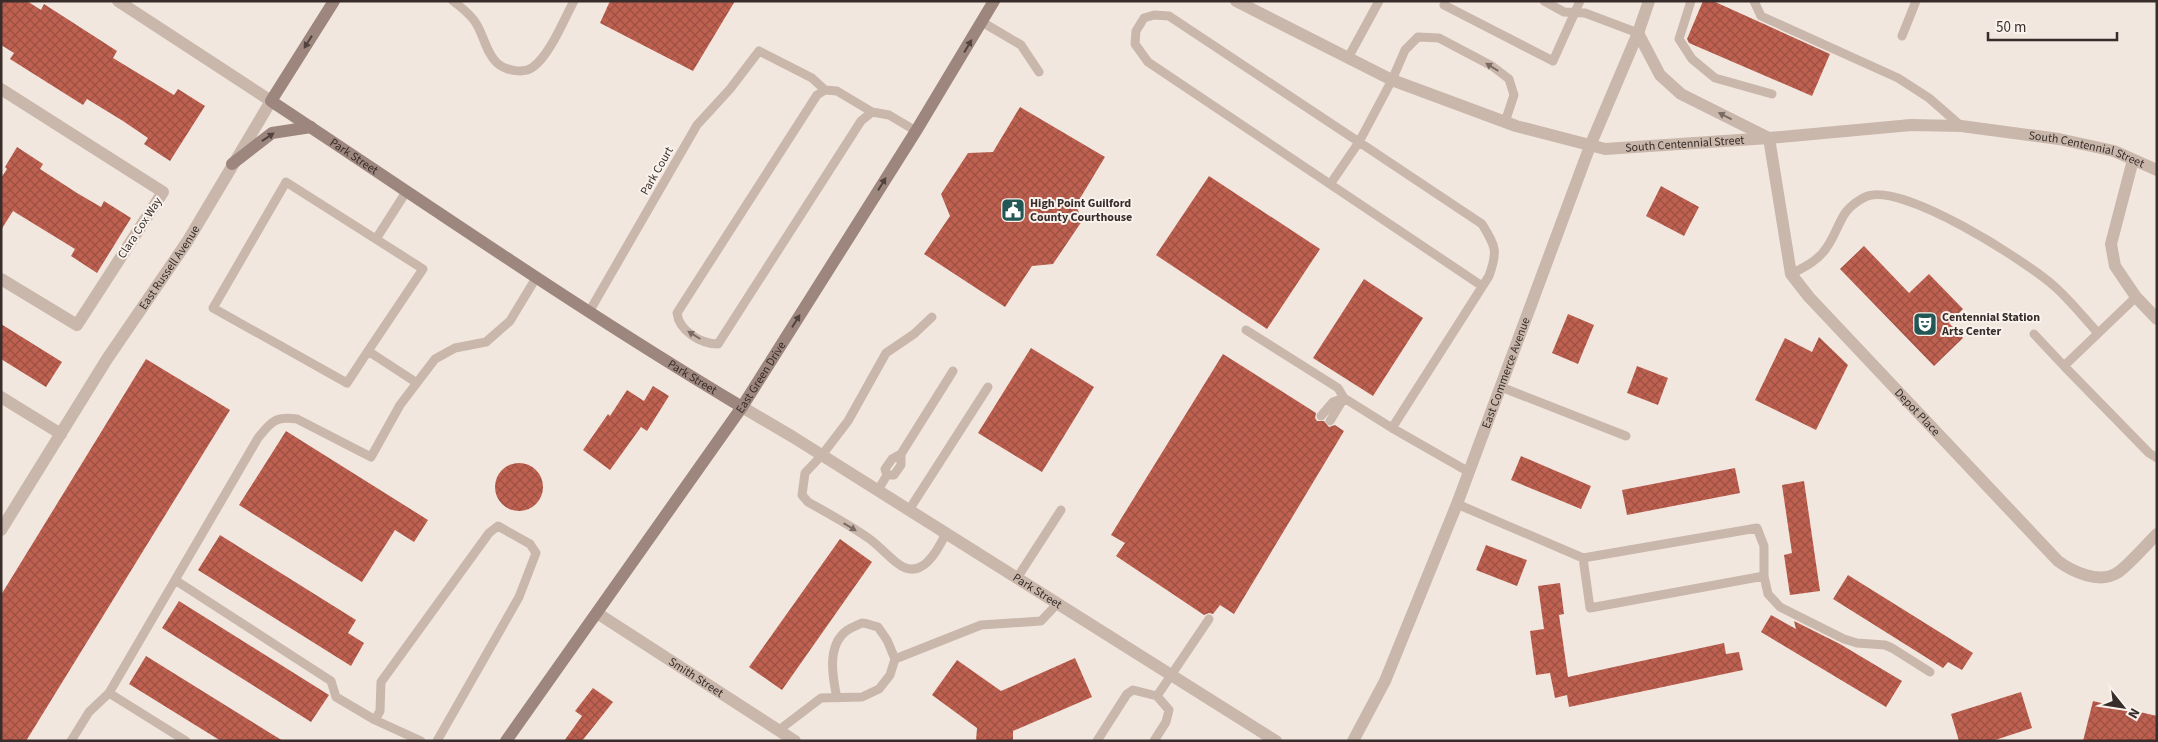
<svg xmlns="http://www.w3.org/2000/svg" width="2158" height="742" font-family="'Source Sans 3',sans-serif">
  <defs>
    <pattern id="building-cross-hatch" width="8" height="8" patternUnits="userSpaceOnUse" patternTransform="scale(1.25)"><rect width="8" height="8" fill="#bf6150"/><path d="M0 0l8 8M0 8l8-8" fill="none" stroke="#9c5043"/></pattern>
  </defs>
  <rect width="100%" height="100%" fill="#f2e7df"/>
  <path fill="url(#building-cross-hatch)" d="M1,1H27L41,10L44,4L117,51L113,58L174,95L178,89L205,106L170,161L144,144L148,138L123,121L87,99L83,105L10,59L14,53L1,45Z
    M610,1H735L693,71L600,23Z
    M1703,1H1713L1830,54L1812,96L1689,43L1687,39Z
    M1020,107L1105,157L1076,205L1082,221L1053,264L1032,266L1005,307L924,254L950,216L941,194L968,153L993,152Z
    M17,147L43,164L40,169L77,193L101,207L104,201L131,218L97,273L71,256L75,249L13,211L1,230V178L7,169L5,167Z
    M1209,176L1320,249L1267,329L1156,255Z
    M1661,186L1699,207L1684,236L1646,216Z
    M1864,246L1909,293L1929,274L1963,309L1949,323L1963,338L1934,366L1840,269Z
    M1364,279L1423,318L1373,396L1313,358Z
    M1568,314L1594,325L1578,364L1552,353Z
    M1,324L62,362L46,387L1,359Z
    M1819,337L1848,365L1816,430L1755,400L1785,338L1812,352Z
    M1031,348L1094,387L1042,472L978,433Z
    M1223,354L1316,413L1315,418L1317,421H1324L1329,427L1335,425L1344,431L1234,614L1220,605L1213,614L1209,613L1204,615L1116,556L1125,543L1111,535Z
    M146,359L230,410L26,741H1V595Z
    M1637,366L1668,378L1658,405L1627,393Z
    M653,386L669,396L647,431L641,427L610,470L583,450L608,414L610,416L627,390L644,401Z
    M286,431L428,520L414,542L395,530L362,582L239,505Z
    M1521,456L1591,486L1581,509L1511,480Z
    M495 487a24 24 0 1 1 48 0a24 24 0 1 1-48 0Z
    M1735,468L1740,493L1627,515L1622,490Z
    M1804,481L1820,591L1790,595L1784,555L1792,553L1782,485Z
    M220,535L356,620L348,633L364,643L351,666L198,570Z
    M840,539L872,562L782,690L749,667Z
    M1486,545L1527,560L1517,586L1476,570Z
    M1848,575L1973,653L1962,670L1948,662L1943,668L1833,599Z
    M1560,583L1564,614L1559,615L1568,677L1724,643L1726,654L1739,652L1743,670L1569,707L1567,695L1555,698L1550,673L1536,675L1530,631L1544,629L1538,586Z
    M179,601L329,695L311,722L162,628Z
    M1771,615L1796,629L1794,621L1840,644L1902,681L1886,707L1761,632Z
    M146,656L283,741H221L129,684Z
    M1075,658L1092,697L1013,731V741H976L977,728L932,695L957,660L1001,691Z
    M593,688L613,702L582,741H564L582,716L575,711Z
    M2021,692L2032,728L1992,741H1959L1951,714Z
    M2093,701L2157,716V741H2083Z"/>
  <g fill="none" stroke-linecap="round" stroke-linejoin="round">
    <path stroke="#c9b7ab" stroke-width="9" d="M453,1C461,7 473,17 477,25C484,37 487,54 497,63C506,71 524,74 533,67C550,55 564,19 574,1
      M1544,1L1564,12L1585,13L1638,33
      M1691,1L1679,39L1692,59L1715,78L1772,94
      M1754,1L1761,16L1898,78L1929,98L1961,126
      M1444,5L1553,61L1580,1
      M982,22L1021,45L1039,72
      M1902,36L1916,1
      M1348,58L1379,1
      M872,112L861,121L718,344C701,344 679,331 677,313L817,95L825,90L837,91L872,112L889,115L916,131
      M1331,183L1359,142L1169,16L1154,15L1144,18L1136,31L1135,44L1148,62L1482,286
      M376,239L406,192
      M1791,274C1805,267 1819,260 1827,247C1842,225 1838,211 1865,197C1900,180 2026,261 2054,286C2070,300 2084,318 2098,333
      M2136,297L2064,366L2149,453L2157,458
      M589,312L697,125L730,89L759,51L812,78L825,90
      M932,317L914,334L886,353L848,421L822,455L805,473L802,495L808,502C829,514 852,526 871,540C880,547 888,556 897,563C921,582 937,552 946,533
      M1246,330L1338,388L1344,398L1392,428
      M2034,334L2064,366
      M368,351L423,269L286,182L213,308L347,383L368,351L417,383
      M1501,387L1626,436
      M1321,416L1333,402L1344,398
      M1330,421L1344,398
      M901,454L953,371
      M1469,472L1392,428L1489,276C1498,251 1496,247 1482,224L1359,142L1392,80L1405,50L1418,37L1439,38L1492,66L1509,79L1514,95L1505,122
      M878,490L887,475L885,469L892,459L901,454V465L894,475H887
      M1457,504L1583,558L1757,528L1764,546V576L1590,608L1583,558
      M909,510L988,387
      M1764,576L1768,594L1780,607L1844,639L1857,643L1885,645L1892,648L1930,672
      M1017,578L1061,510
      M175,580L331,681L336,697L375,720L421,741
      M109,693L186,741
      M837,698C832,675 826,641 851,628C854,627 859,624 862,623C867,623 873,626 878,627L887,640L895,659
      M375,720L380,711L381,682L489,533L498,526L530,544L536,553L519,597L437,741
      M779,730L821,698L862,697L879,689L890,675L895,659L981,625L1041,621L1058,603
      M71,741L89,712L109,693L258,438C271,422 275,416 297,419L371,457L400,405L435,359L455,348L486,342L510,321L536,278
      M1097,741L1127,694L1133,690L1157,696
      M1154,741L1166,722L1169,710L1157,696L1209,619"/>
    <g stroke="#c9b7ab" stroke-width="12">
      <path d="M1,89L163,192L77,325L1,279"/>
      <path id="s1" d="M1769,138L1791,274L1809,297L2058,561C2073,572 2099,584 2117,573C2126,568 2148,543 2157,534"/>
      <path d="M2133,160L2111,244L2115,266L2136,297L2157,319"/>
      <path d="M1,397L61,434"/>
      <path id="s2" d="M742,407L793,437L1276,741"/>
      <path id="s3" d="M1,530L107,359L187,242L271,101L118,1"/>
      <path id="s4" d="M597,613L795,741"/>
      <path id="s5" d="M1353,741L1385,681L1457,504L1590,146L1638,33L1649,1"/>
    </g>
    <g stroke="#c9b7ab" stroke-width="12">
      <path id="s6" d="M1236,1L1392,80L1516,126L1605,149L1769,138L1911,125L1961,126L2059,139L2114,151L2157,170"/>
      <path d="M1638,33L1660,75L1681,94L1769,138"/>
    </g>
    <g stroke="#9d867d" stroke-width="12">
      <path id="s7" d="M334,1L271,101C427,204 581,311 742,407"/>
      <path d="M232,164L272,133L311,127"/>
      <path id="s8" d="M506,741L742,407L916,131L994,1"/>
    </g>
  </g>
  <defs><path id="oneway-solid" d="M-6-.8H1V-3.2L6.5 0L1 3.2V.8H-6Z" transform="scale(1.25)"/></defs>
  <g fill="#51433f">
    <use href="#oneway-solid" transform="translate(308 42) rotate(122)"/>
    <use href="#oneway-solid" transform="translate(968 46) rotate(-59)"/>
    <use href="#oneway-solid" transform="translate(268 137) rotate(-34)"/>
    <use href="#oneway-solid" transform="translate(882 184) rotate(-58)"/>
    <use href="#oneway-solid" transform="translate(796 321) rotate(-58)"/>
  </g>
  <g fill="#796b64">
    <use href="#oneway-solid" transform="translate(1492 67) rotate(-148)"/>
    <use href="#oneway-solid" transform="translate(1725 116) rotate(-153)"/>
    <use href="#oneway-solid" transform="translate(694 335) rotate(-148)"/>
    <use href="#oneway-solid" transform="translate(850 527) rotate(31)"/>
  </g>
  <defs>
    <g id="civic-square" transform="scale(1.25)"><rect x="-9" y="-9" width="18" height="18" rx="4" fill="#225756" stroke="#f9f2ec"/><path d="M-.6-6.5H3V-4.5H.6V-3L4-1V1h2V6H-6V1h2V-1L-.6-3ZM-1.2 2.5V6h2.4V2.5Z" fill="#fff"/></g>
    <g id="theatre-square" transform="scale(1.25)"><rect x="-9" y="-9" width="18" height="18" rx="4" fill="#225756" stroke="#f9f2ec"/><path d="M-5-5.5Q0-4 5-5.5V0Q5 5 0 6Q-5 5-5 0ZM-3.3-2.5H-1v1.5H-3.3ZM1-2.5H3.3v1.5H1ZM-2.8 1Q0 5.5 2.8 1Z" fill="#fff"/></g>
  </defs>
  <g fill-rule="evenodd">
    <use href="#civic-square" x="1013" y="210"/>
    <use href="#theatre-square" x="1925" y="324"/>
  </g>
  <g text-anchor="middle" dominant-baseline="central" stroke-width="4" stroke-linejoin="round" paint-order="stroke">
    <g font-size="12" fill="#382d2a" stroke="#f9f2ec">
      <text stroke="none"><textPath href="#s6" startOffset="479">South Centennial Street</textPath></text>
      <text stroke="none"><textPath href="#s6" startOffset="884">South Centennial Street</textPath></text>
      <text stroke="none"><textPath href="#s7" startOffset="218">Park Street</textPath></text>
      <text transform="translate(657 171) rotate(-60)">Park Court</text>
      <text transform="translate(140 228) rotate(-57)">Clara Cox Way</text>
      <text stroke="none"><textPath href="#s3" startOffset="312">East Russell Avenue</textPath></text>
      <text stroke="none"><textPath href="#s5" startOffset="399">East Commerce Avenue</textPath></text>
      <text stroke="none"><textPath href="#s8" startOffset="444">East Green Drive</textPath></text>
      <text stroke="none"><textPath href="#s7" startOffset="622">Park Street</textPath></text>
      <text stroke="none"><textPath href="#s1" startOffset="325">Depot Place</textPath></text>
      <text stroke="none"><textPath href="#s2" startOffset="348">Park Street</textPath></text>
      <text stroke="none"><textPath href="#s4" startOffset="118">Smith Street</textPath></text>
    </g>
    <g font-size="12" font-weight="bold" fill="#382d2a" stroke="#f9f2ec" text-anchor="start">
      <text x="1030" y="203">High Point Guilford<tspan x="1030" dy="14">County Courthouse</tspan></text>
      <text x="1942" y="317">Centennial Station<tspan x="1942" dy="14">Arts Center</tspan></text>
    </g>
  </g>
  <rect width="2158" height="742" fill="none" stroke="#382d2a" stroke-width="5"/>
  <g transform="translate(2123 707) rotate(120)" stroke="#f9f2ec" stroke-width="4" paint-order="stroke">
  <path d="M0-4L9 19L0 12L-9 19Z" fill="#382d2a"/>
  <text y="-8" font-size="14" font-weight="bold" text-anchor="middle" fill="#382d2a">N</text>
  </g>
  <path d="M1988 32v8h129v-8" fill="none" stroke="#382d2a" stroke-width="2.5"/>
  <text x="1996" y="32" font-size="15" fill="#382d2a" stroke="#f9f2ec" stroke-width="4" paint-order="stroke">50 m</text>
</svg>
